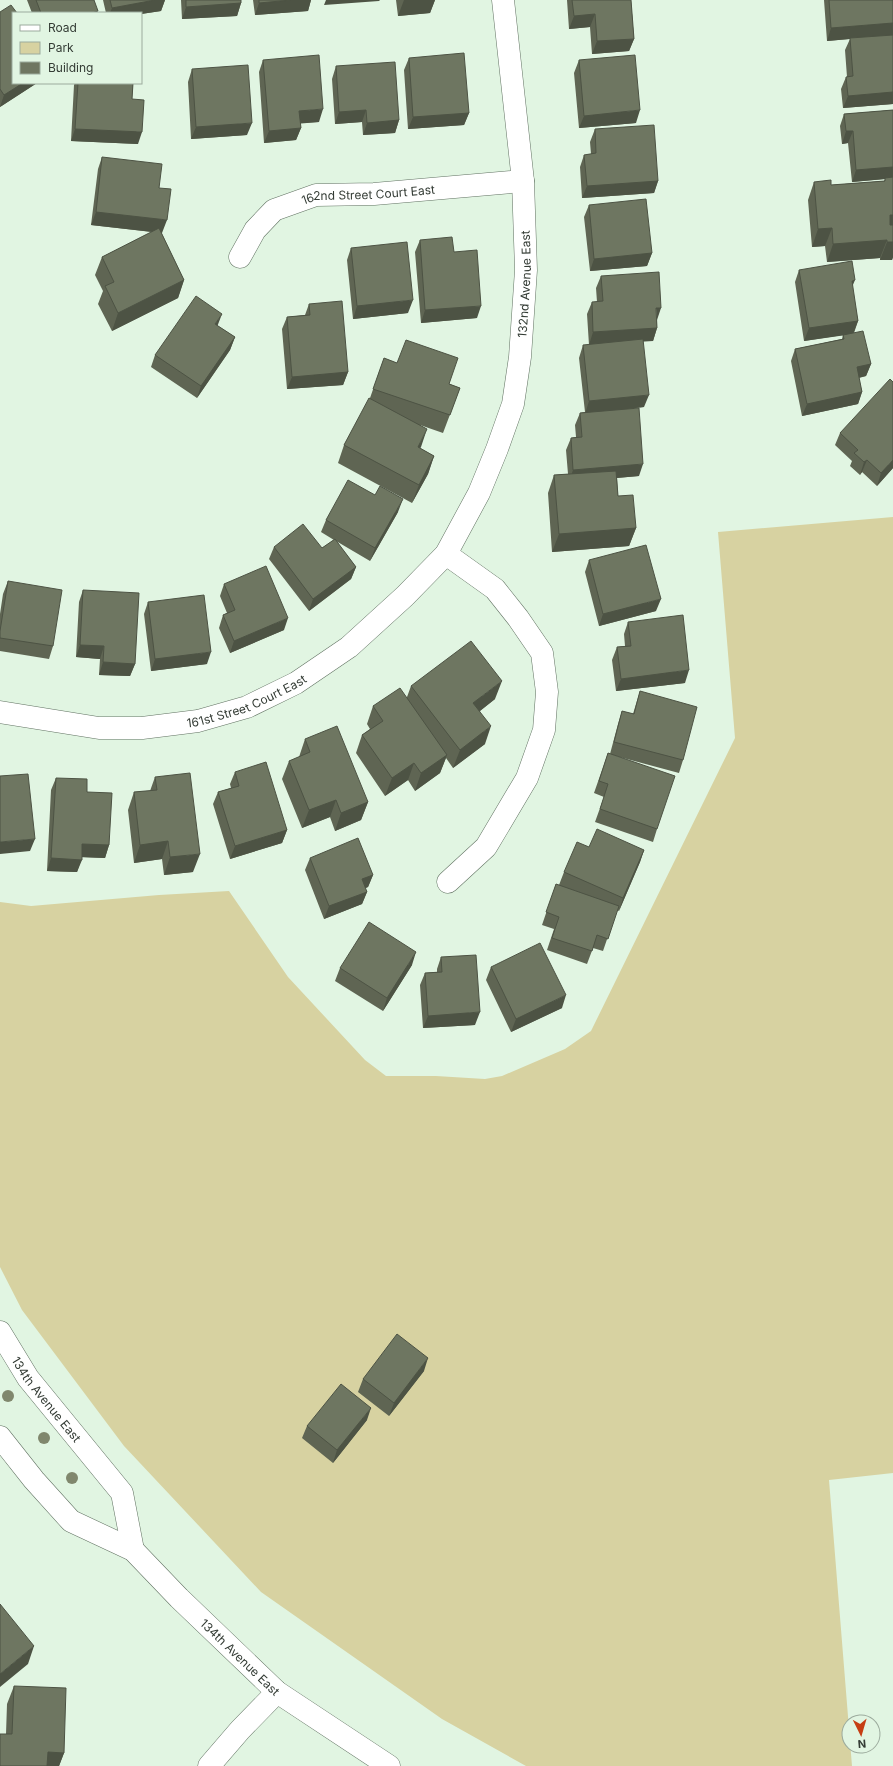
<svg xmlns="http://www.w3.org/2000/svg" width="893" height="1766" font-family="Inter,sans-serif">
  <rect width="100%" height="100%" fill="#e1f5e2"/>
  <path fill="#d7d2a1" d="M893,517V1473L829,1480L852,1766H526L442,1719L261,1592L124,1446L22,1310L0,1267V902L31,906L159,895L229,891L288,977L365,1060L386,1076H436L485,1079L502,1076L565,1049L591,1031L735,738L718,532Z"/>
  <g fill="none" stroke-linecap="round" stroke-linejoin="round">
    <g stroke="#617262" stroke-width="23">
      <g id="minor">
        <path id="s1" d="M240,257L255,230L274,210L316,195L374,194L523,181"/>
        <path d="M446,554L495,589L518,618L542,653L547,692L544,730L527,778L486,847L448,882"/>
        <path id="s2" d="M0,712L99,728H142L198,721L247,707L296,683L349,647L405,596L446,554L479,493L497,449L513,404L520,357L526,270L523,181L503,0"/>
        <path d="M209,1766L240,1730L277,1692"/>
      </g>
    </g>
    <g stroke="#617262" stroke-width="23">
      <g id="tertiary">
        <path id="s3" d="M0,1332L28,1378L122,1493L133,1550"/>
        <path id="s4" d="M0,1437L34,1480L71,1521L133,1550L179,1598L277,1692L389,1766"/>
      </g>
    </g>
    <use href="#minor" stroke="#fff" stroke-width="22"/>
    <use href="#tertiary" stroke="#fff" stroke-width="22"/>
  </g>
  <g fill="#80876d">
    <circle cx="8" cy="1396" r="6"/>
    <circle cx="44" cy="1438" r="6"/>
    <circle cx="72" cy="1478" r="6"/>
  </g>
  <path fill="#5f6553" d="M27,0H94L97,13H32Z
    M103,0H165L161,11L141,14V13H106Z
    M181,0H241V3L237,16L182,19Z
    M253,0H311L308,11L255,15Z
    M396,0H435L430,13L398,16Z
    M567,0H631L634,39L629,51L592,54L590,27L569,29Z
    M824,0H893V104L843,108L841,89L846,77H847L845,50L850,39L827,41Z
    M0,12L37,83L0,107Z
    M409,58L469,113L464,125L408,129L404,70Z
    M263,60L319,122L300,123L301,128L296,140L264,143L259,72Z
    M579,60L636,123L579,128L574,73Z
    M336,66L399,120L395,133L363,135L362,122L335,124L332,79Z
    M192,69L247,135L191,139L188,82Z
    M75,83H133L132,99L138,144L71,141L74,85Z
    M893,110V257L892,260H880V258L827,262L825,246L812,247L808,200L814,182L831,185L884,181L885,179L852,182L848,143L842,144L840,126L844,114Z
    M595,129L658,181L654,193L582,198L580,167L584,155L591,154L590,142Z
    M102,157L159,188L162,233L161,232L184,280L178,298L112,331L98,304L103,291L95,275L102,257L152,232L91,225L98,169Z
    M589,205L652,253L647,266L590,271L584,217Z
    M420,240L454,252L477,318L421,323L415,252Z
    M351,248L408,313L353,319L347,260Z
    M799,270L852,286L858,321L854,333L871,364L866,376L859,378L862,392L858,404L802,416L791,361L795,349L842,339L843,335L804,341L795,282Z
    M601,276L657,320V328L653,341H643L644,407L634,408L639,476L617,478L618,496L636,528L629,546L552,552L548,493L554,475L568,474L566,450L571,438L576,437L575,425L580,413L585,412L579,358L583,345H589L587,314L592,302H597L596,288Z
    M309,304L348,372L343,385L287,389L282,329L287,317L305,315Z
    M218,326L235,337L230,350L197,398L151,367L155,355Z
    M384,358L460,388L443,433L420,425V448L434,456L428,474L412,503L338,463L344,445L370,398Z
    M840,433L893,468L877,486L862,472L860,475L850,466L852,461L835,445Z
    M398,512L370,561L336,541L356,567L351,579L309,611L269,559L274,547L322,548L334,540L321,532L326,520Z
    M589,560L656,611L599,626L585,572Z
    M8,581L53,646L49,659L0,651V614L3,594Z
    M224,584L284,630L230,653L219,628L223,615L227,613L220,596Z
    M83,590L135,664L130,676L99,675L100,659L76,657L79,602Z
    M148,602L207,664L151,671L144,614Z
    M628,622L685,683L616,691L612,660L617,647L625,646L624,634Z
    M411,686L495,699L480,711L485,744L453,768L446,758L440,773L415,791L408,780L385,796L356,753L362,735L370,729L367,724L373,706L407,697Z
    M640,691L683,760L679,773L612,755L657,829L653,842L595,822L604,797L594,793L608,753L610,754L618,724L622,711L633,714L636,704Z
    M305,739L368,802L361,820L335,831L330,817L302,828L282,779L289,761L299,757Z
    M235,772L287,830L282,843L230,859L213,804L218,792L231,788L230,784Z
    M155,777L193,872L164,875L162,859L134,863L128,810L134,792L150,791Z
    M56,778L87,792L109,845L105,858L82,857L77,872L47,871L51,790Z
    M589,847L644,850L640,862L619,911L617,910L603,951L593,948L587,964L547,950L554,929L542,925L556,884L559,885L564,872Z
    M310,858L373,875L368,887L365,888L367,892L362,904L324,919L305,870Z
    M441,957L475,1025L423,1028L420,985L425,973L437,972V969Z
    M412,965L383,1011L335,981L340,968Z
    M491,967L562,1008L511,1032L486,980Z
    M424,1371L389,1416L358,1392L363,1379Z
    M367,1420L333,1463L302,1438L307,1426Z
    M14,1686L64,1753L59,1766H0L6,1734L7,1704Z"/>
  <path fill="#4d5344" d="M155,0H165L161,11L141,14V13H110L112,8Z
    M291,0H311L308,11L255,15L259,3Z
    M326,0H380L379,1L324,5Z
    M404,0H435L430,13L398,16Z
    M241,3L237,16L182,19L186,7Z
    M595,14L590,27L569,29L574,16Z
    M893,23V35L827,41L831,28Z
    M634,39L629,51L592,54L597,41Z
    M23,83H37L0,107L4,95Z
    M893,92V104L843,108L848,96Z
    M323,109L319,122L295,124L299,111Z
    M366,110L362,122L335,124L339,112Z
    M640,110L636,123L579,128L584,116Z
    M469,113L464,125L408,129L413,117Z
    M399,120L395,133L363,135L367,123Z
    M252,123L247,135L191,139L196,127Z
    M301,128L296,140L264,143L269,131Z
    M75,129L142,132L138,144L71,141Z
    M846,131H853L848,143L842,144Z
    M893,167V179L885,178V179L852,182L856,170Z
    M658,181L654,193L582,198L587,186Z
    M96,212L167,220L162,233L91,225Z
    M890,215H893V232L883,233Z
    M832,228L825,246L812,247L818,229Z
    M887,240L880,258L827,262L833,244Z
    M887,242H893V257L892,260H880Z
    M652,253L647,266L590,271L594,259Z
    M184,280L178,298L112,331L118,313Z
    M855,280L850,292L852,281Z
    M413,300L408,313L353,319L357,306Z
    M481,306L477,318L421,323L425,310Z
    M656,308H661L657,320Z
    M222,314L217,327L215,324Z
    M858,321L853,334L804,341L809,328Z
    M657,328L653,341L589,345L593,332Z
    M235,337L230,350L197,398L201,386Z
    M871,364L866,376L852,379L857,367Z
    M348,372L343,385L287,389L292,377Z
    M862,392L858,404L802,416L807,404Z
    M649,395L644,407L585,414L589,401Z
    M427,429L421,447L411,465L418,447Z
    M434,456L428,474L412,503L419,485Z
    M867,460L862,472L860,475L864,462Z
    M893,460V468L877,486L881,473Z
    M643,464L639,476L569,482L573,470Z
    M403,499L398,512L370,561L375,548Z
    M636,528L629,546L552,552L559,534Z
    M356,567L351,579L309,611L313,599Z
    M661,599L656,611L599,626L603,614Z
    M288,618L284,630L230,653L234,641Z
    M80,645L104,646L100,659L76,657Z
    M211,652L207,664L151,671L155,659Z
    M103,662L135,664L130,676L99,675Z
    M689,670L685,683L616,691L621,679Z
    M502,681L495,699L467,721L473,703Z
    M491,726L485,744L453,768L460,750Z
    M447,755L440,773L415,791L421,773Z
    M414,763L408,780L385,796L392,778Z
    M336,800L330,817L302,828L309,810Z
    M368,802L361,820L335,831L341,813Z
    M287,830L282,843L230,859L235,846Z
    M35,839L30,851L0,854V842Z
    M168,841L162,859L134,863L140,845Z
    M82,844L109,845L105,858L78,857Z
    M644,850L640,862L619,911L623,898Z
    M200,854L193,872L164,875L170,857Z
    M51,858L82,860L77,872L47,871Z
    M373,875L368,887L357,892L362,879Z
    M367,892L362,904L324,919L329,906Z
    M416,952L412,965L383,1011L387,998Z
    M566,995L562,1008L511,1032L516,1019Z
    M480,1012L475,1025L423,1028L428,1016Z
    M428,1358L424,1371L389,1416L394,1403Z
    M371,1408L367,1420L333,1463L337,1450Z
    M34,1646L28,1664L0,1687V1674Z
    M48,1752L64,1753L59,1766H43Z"/>
  <path fill="#6e7661" stroke="#4d5344" d="M36,0H94L98,11L92,13H41Z
    M110,0H155L112,8Z
    M186,0H241V3L186,7Z
    M259,0H291L259,3Z
    M572,0H631L634,39L597,41L595,14L574,16Z
    M829,0H893V23L831,28Z
    M11,5L17,13H13V83H23L4,95L0,89V12Z
    M893,35V92L848,96L846,77L853,76L850,38Z
    M464,53L469,113L413,117L409,58Z
    M319,55L323,109L299,111L301,128L269,131L263,60Z
    M635,55L640,110L584,116L579,60Z
    M395,62L399,120L367,123L366,110L339,112L336,66Z
    M248,65L252,123L196,127L192,69Z
    M78,83H133L132,99L144,100L142,132L75,129Z
    M893,110V167L856,170L853,131H846L844,114Z
    M654,125L658,181L587,186L584,155L596,153L595,129Z
    M102,157L162,164L159,188L171,189L167,220L96,212Z
    M893,177V215H890V225H893V242H887V240L833,244L832,228L818,229L814,182L831,180V185L885,181V178Z
    M646,199L652,253L594,259L589,205Z
    M159,228L184,280L118,313L105,286L114,282L102,257Z
    M452,237L454,252L477,250L481,306L425,310L420,240Z
    M407,242L413,300L357,306L351,248Z
    M852,261L855,280L852,281L858,321L809,328L799,270Z
    M659,272L661,308H656L657,328L593,332L592,302L603,301L601,276Z
    M196,296L222,314L215,324L235,337L201,386L155,355Z
    M342,301L348,372L292,377L287,317L310,315L309,304Z
    M863,331L871,364L857,367L862,392L807,404L795,349L844,339L843,335Z
    M643,339L649,395L589,401L583,345Z
    M406,340L458,358L449,384L460,388L450,415L373,389L384,358L397,363Z
    M890,379L893,382V460L881,473L867,460L864,462L854,453L858,450L840,433Z
    M369,398L427,429L418,447L434,456L419,485L344,445Z
    M639,408L643,464L573,470L571,438L582,437L580,413Z
    M616,471L618,496L633,495L636,528L559,534L554,475Z
    M348,480L375,495L380,486L403,499L375,548L326,520Z
    M303,524L322,548L335,539L356,567L313,599L274,547Z
    M646,545L661,599L603,614L589,560Z
    M266,566L288,618L234,641L223,615L235,610L224,584Z
    M8,581L62,590L53,646L0,638V631Z
    M83,590L139,593L135,664L103,662L104,646L80,645Z
    M204,595L211,652L155,659L148,602Z
    M683,615L689,670L621,679L617,647L631,646L628,622Z
    M471,641L502,681L473,703L491,726L460,750L411,686Z
    M400,688L447,755L421,773L414,763L392,778L362,735L383,721L373,706Z
    M640,691L697,707L683,760L614,742L622,711L634,714Z
    M337,726L368,802L341,813L336,800L309,810L289,761L310,752L305,739Z
    M608,753L675,776L657,829L600,809L608,784L599,781Z
    M266,762L287,830L235,846L218,792L239,786L235,772Z
    M190,773L200,854L170,857L168,841L140,845L134,792L157,790L155,777Z
    M28,774L35,839L0,842V776Z
    M56,778L87,779V792L112,793L109,845L82,844V860L51,858Z
    M597,829L644,850L623,898L564,872L577,842L589,847Z
    M358,838L373,875L362,879L367,892L329,906L310,858Z
    M556,884L619,906L608,939L597,935L592,951L552,938L559,917L546,912Z
    M369,922L416,952L387,998L340,968Z
    M540,943L566,995L516,1019L491,967Z
    M476,955L480,1012L428,1016L425,973L442,972L441,957Z
    M397,1334L428,1358L394,1403L363,1379Z
    M341,1384L371,1408L337,1450L307,1426Z
    M0,1604L34,1646L0,1674Z
    M14,1686L66,1688L64,1753L48,1752L47,1766H0V1734H12Z"/>
  <g text-anchor="middle" dominant-baseline="central" stroke-width="4" stroke-linejoin="round" paint-order="stroke">
    <g font-size="12" fill="#343c35" stroke="#e1f5e2">
      <text stroke="none"><textPath href="#s1" startOffset="155">162nd Street Court East</textPath></text>
      <text stroke="none"><textPath href="#s2" startOffset="789">132nd Avenue East</textPath></text>
      <text stroke="none"><textPath href="#s2" startOffset="252">161st Street Court East</textPath></text>
      <text stroke="none"><textPath href="#s3" startOffset="82">134th Avenue East</textPath></text>
      <text stroke="none"><textPath href="#s4" startOffset="330">134th Avenue East</textPath></text>
    </g>
  </g>
  <rect x="12" y="12" width="130" height="72" fill="#e1f5e2" stroke="#9cab9d"/>
  <rect x="20" y="25" width="20" height="6" fill="#ffffff" stroke="#9cab9d"/>
  <text x="48" y="32" font-size="12" fill="#343c35">Road</text>
  <rect x="20" y="42" width="20" height="12" fill="#d7d2a1" stroke="#9cab9d"/>
  <text x="48" y="52" font-size="12" fill="#343c35">Park</text>
  <rect x="20" y="62" width="20" height="12" fill="#6e7661" stroke="#9cab9d"/>
  <text x="48" y="72" font-size="12" fill="#343c35">Building</text>
  <g transform="translate(861 1734) rotate(175)"><circle r="19" fill="#e1f5e2" stroke="#9cab9d"/>
  <path d="M0-3L7 15L0 10L-7 15Z" fill="#c63e13"/>
  <text y="-6" font-size="11" font-weight="bold" text-anchor="middle" fill="#343c35">N</text>
  </g>
</svg>
